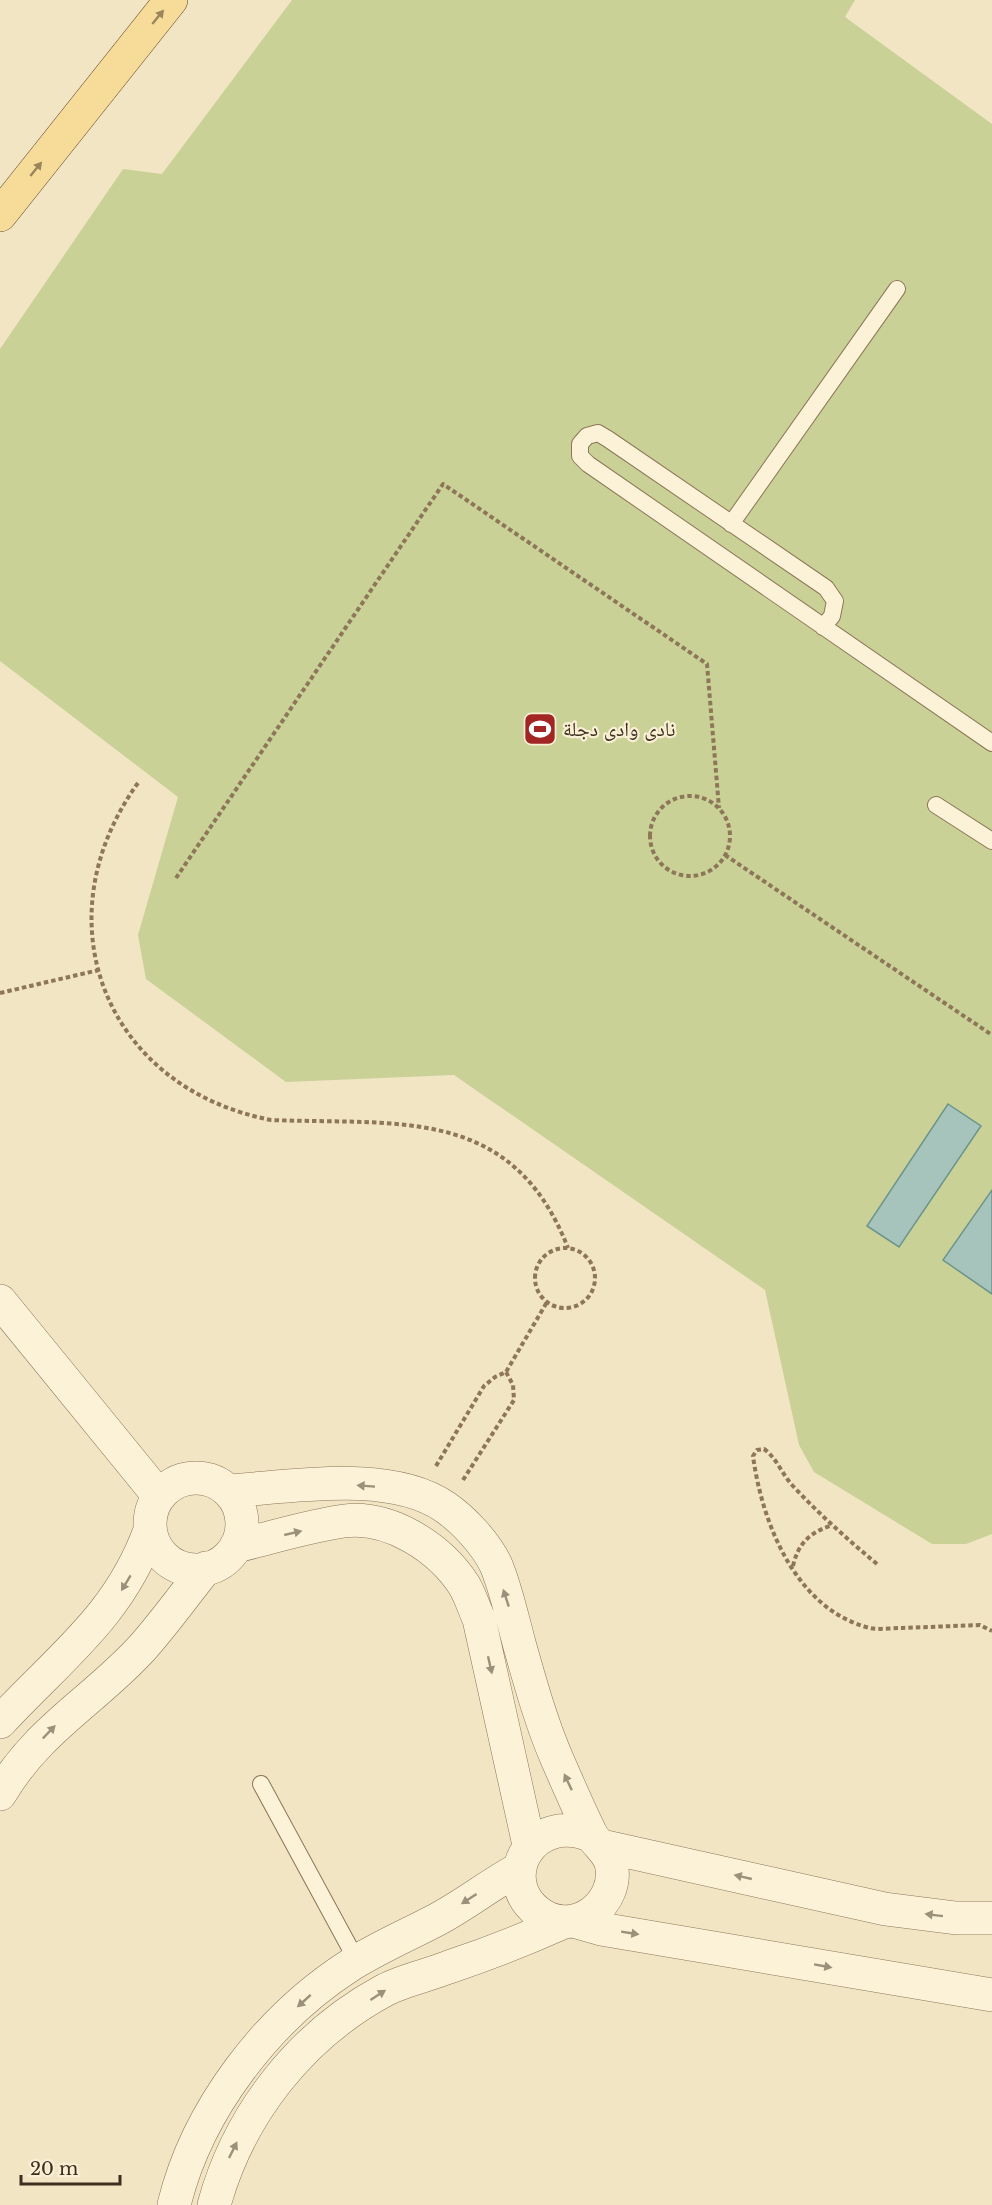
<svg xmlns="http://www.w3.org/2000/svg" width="992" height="2205" font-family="'Libre Baskerville','Noto Naskh Arabic',serif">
  <rect width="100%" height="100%" fill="#f2e5c4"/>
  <path fill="#c9d197" d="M292,0H855L845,17L992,124V1534L966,1544H932L814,1472L799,1445L765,1290L454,1075L286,1082L146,979L138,935L178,797L0,661V349L123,169L162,174Z"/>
  <path fill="#a6c4bc" stroke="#6c948b" stroke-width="1.5" d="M948,1104L981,1126L899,1247L867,1226Z
    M992,1190V1294L943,1260Z"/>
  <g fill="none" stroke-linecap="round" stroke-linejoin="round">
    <g stroke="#8e7659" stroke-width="18">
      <path id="lane" d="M731,524L897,289
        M823,627L832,616L835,601L826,588L608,439L598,433L587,436L580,444V456L588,464L992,743
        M936,805L992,841
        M261,1784L357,1961"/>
    </g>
    <g stroke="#8e7659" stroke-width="34">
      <path id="street" d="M0,1301L159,1496
        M150 1524a46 46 0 1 1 92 0a46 46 0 1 1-92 0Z
        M228,1491C291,1487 390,1469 445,1507C464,1520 486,1544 496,1565C506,1589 512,1617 519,1643C530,1682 541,1722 557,1759C568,1784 579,1810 591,1834C596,1844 607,1850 611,1863C621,1903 574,1939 539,1913C494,1880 532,1810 592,1836
        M236,1546C271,1538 308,1526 344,1521C390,1515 440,1548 464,1585C470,1595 474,1608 479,1619L529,1845
        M0,1722C60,1657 119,1616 150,1530
        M0,1794C38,1729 95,1700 143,1647C165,1622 185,1594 206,1568
        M602,1846L885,1909L956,1918H992
        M573,1921L601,1929L992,1995
        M174,2205C197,2110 267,2019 349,1966C377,1948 408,1935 438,1919C466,1904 491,1884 519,1869
        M214,2205C239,2114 301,2035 385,1990C404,1980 429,1975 449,1967C488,1954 526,1939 564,1922"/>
    </g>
    <g stroke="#5c442d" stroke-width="34">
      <path id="primary" d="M0,215L171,0"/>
    </g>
    <path stroke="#8e7659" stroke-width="4" stroke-dasharray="4.5 3" stroke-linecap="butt" d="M138,783C39,920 105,1088 271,1120C399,1125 512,1105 568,1248
      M650 836a40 40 0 1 1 80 0a40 40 0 1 1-80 0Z
      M725,855L992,1035
      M176,878L443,484L707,664L719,808
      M0,993L99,970
      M535 1278a30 30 0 1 1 60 0a30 30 0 1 1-60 0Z
      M436,1466L484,1386L495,1377L506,1372L547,1302
      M463,1480L514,1400L513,1385L506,1372
      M877,1564C847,1539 819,1514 792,1485C782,1474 776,1457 764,1449L757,1450L753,1456C762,1523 796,1610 870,1628C879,1630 892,1628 902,1628C928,1627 954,1626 980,1625L992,1631
      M793,1566C798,1544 809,1533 830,1526"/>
    <use href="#lane" stroke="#fbf2d8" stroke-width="16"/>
    <use href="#street" stroke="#fbf2d8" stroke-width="33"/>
    <use href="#primary" stroke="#f7dc99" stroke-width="33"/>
  </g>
  <defs><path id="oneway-solid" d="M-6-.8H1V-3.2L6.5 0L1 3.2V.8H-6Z" transform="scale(1.5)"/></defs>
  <g fill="#9a855c">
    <use href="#oneway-solid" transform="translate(158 17) rotate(-51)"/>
    <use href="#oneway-solid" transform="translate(36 169) rotate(-51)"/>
  </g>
  <g fill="#9c907b">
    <use href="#oneway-solid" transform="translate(366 1486) rotate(-176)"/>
    <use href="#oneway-solid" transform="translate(293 1533) rotate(-13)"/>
    <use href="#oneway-solid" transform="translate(126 1583) rotate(121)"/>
    <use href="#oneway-solid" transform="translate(506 1598) rotate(-108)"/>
    <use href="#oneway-solid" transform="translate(490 1665) rotate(77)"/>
    <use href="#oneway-solid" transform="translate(49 1732) rotate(-46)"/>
    <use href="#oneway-solid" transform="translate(568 1782) rotate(-115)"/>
    <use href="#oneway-solid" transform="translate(743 1877) rotate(-167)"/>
    <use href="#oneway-solid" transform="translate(469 1899) rotate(147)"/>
    <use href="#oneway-solid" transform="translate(934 1915) rotate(-173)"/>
    <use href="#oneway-solid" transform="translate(630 1933) rotate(9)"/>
    <use href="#oneway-solid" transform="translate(823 1966) rotate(10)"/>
    <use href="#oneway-solid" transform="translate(378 1995) rotate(-33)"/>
    <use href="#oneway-solid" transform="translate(304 2001) rotate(138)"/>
    <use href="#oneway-solid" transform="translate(233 2150) rotate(-64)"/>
  </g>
  <defs>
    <g id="stadium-square" transform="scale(1.725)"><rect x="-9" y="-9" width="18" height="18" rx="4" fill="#a22624" stroke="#f8efd4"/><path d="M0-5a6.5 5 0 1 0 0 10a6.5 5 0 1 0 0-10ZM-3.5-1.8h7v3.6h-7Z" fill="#fff"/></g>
  </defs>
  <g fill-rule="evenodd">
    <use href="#stadium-square" x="540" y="729"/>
  </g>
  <g text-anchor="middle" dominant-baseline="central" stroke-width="4.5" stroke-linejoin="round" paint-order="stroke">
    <g font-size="20" fill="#3d2e1e" stroke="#f8efd4" text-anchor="start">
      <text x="563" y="729">نادى وادى دجلة</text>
    </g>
  </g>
  <path d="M21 2175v9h99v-9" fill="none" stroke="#3d2e1e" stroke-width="3"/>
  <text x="30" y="2175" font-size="18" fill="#3d2e1e" stroke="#f8efd4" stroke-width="4.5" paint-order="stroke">20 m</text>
</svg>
